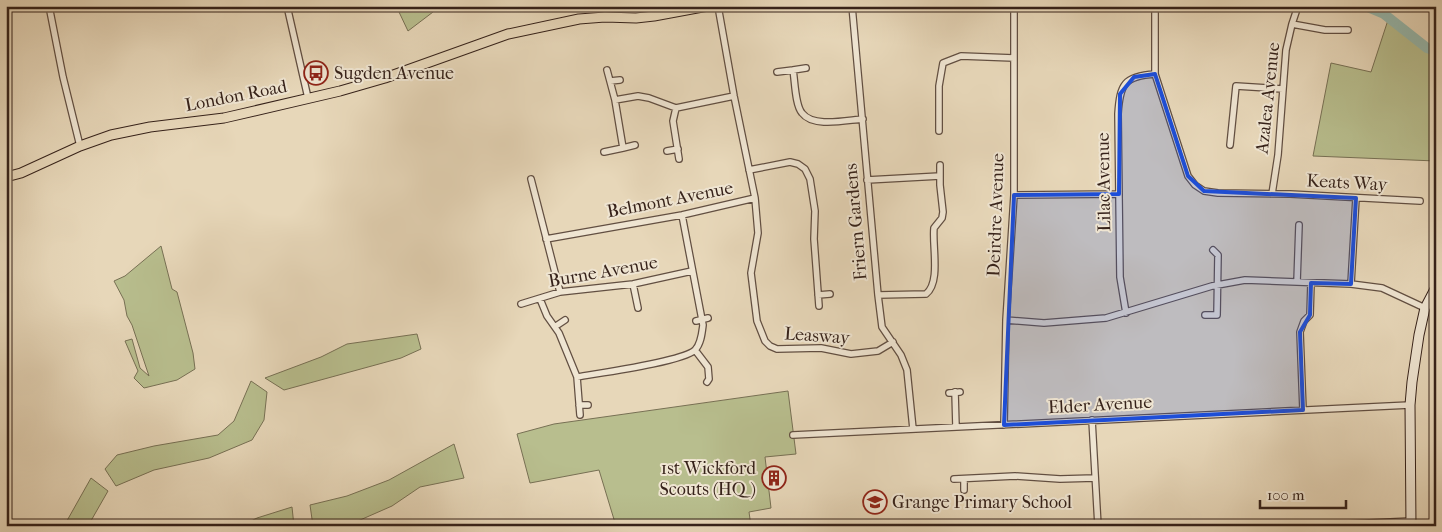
<svg xmlns="http://www.w3.org/2000/svg" width="1442" height="532" font-family="'IM FELL French Canon',serif">
  <rect width="100%" height="100%" fill="#e7d7b9"/>
  <filter id="stains"><feTurbulence type="fractalNoise" baseFrequency=".004" numOctaves="4"/><feColorMatrix values="0 0 0 0 .2 0 0 0 0 .09 0 0 0 0 .02 0 0 0 .5 -.17"/></filter>
  <radialGradient id="worn" r=".72"><stop offset=".6" stop-color="#630" stop-opacity="0"/><stop offset="1" stop-color="#630" stop-opacity=".3"/></radialGradient>
  <path fill="#b8be8e" stroke="#777054" d="M403,6H438L433,12L408,31L399,12Z
    M1388,20L1426,50L1436,53V161L1313,156L1331,63L1371,72Z
    M161,246L172,289L177,292L193,353L195,369L177,380L144,388L134,378L138,371L125,341L132,339L140,368L149,376L132,325L127,316L124,300L114,281L125,276Z
    M417,334L421,349L401,358L284,390L265,378L321,357L347,344Z
    M251,381L267,392L264,420L252,440L209,458L154,470L116,486L105,469L117,455L154,446L218,435L234,421Z
    M788,391L796,454L765,457L771,508L749,512L751,526H616L599,470L530,483L517,434L554,424Z
    M454,444L464,478L420,487L392,506L351,524L342,526H313L310,505L347,496L389,480Z
    M91,478L108,491L88,526H64Z
    M292,507L294,526H241L257,518Z"/>
  <g fill="none" stroke-linecap="round" stroke-linejoin="round">
    <path stroke="#97baaf" stroke-width="10" d="M1365,6L1384,14L1427,48L1436,51"/>
    <g stroke="#624f42" stroke-width="8">
      <path id="street" d="M49,6L63,77L80,146
        M287,6L308,98
        M852,6L878,295L882,327L901,355L907,370L913,429
        M1155,6V74L1188,176L1195,185L1204,191L1218,193L1290,194L1420,201
        M1292,24L1325,30H1348
        M607,70L615,100L623,148L635,145
        M793,70L806,68
        M777,72L793,70C795,81 795,105 802,113C813,128 847,120 863,119
        M610,81L620,80
        M615,100L638,96L649,98L676,108L734,96
        M676,108L673,121L679,159
        M939,131V86L943,63L961,56L1014,58
        M1230,145L1236,86L1283,89
        M667,151L678,149
        M604,152L623,148
        M749,170L790,162L798,164L805,169L810,179L815,211L814,239L819,306
        M531,179L560,292
        M867,180L940,176
        M1272,194L1278,155L1286,50L1292,24L1298,6
        M1014,195L1119,194
        M755,198L758,233L751,273L757,321L765,341L770,346L777,349L821,348L851,354L878,351L893,342
        M546,239L682,215L755,198L734,96L718,6
        M1297,282L1299,225
        M633,284L638,308
        M1351,284L1356,198
        M818,295L830,294
        M878,295L926,294C941,282 932,246 934,228L942,218L943,212L940,185V165
        M540,299L547,316L559,333L577,377L580,415
        M521,304L560,292L633,284L692,271
        M1126,313L1120,277L1118,114C1120,84 1124,76 1155,74
        M1205,315H1217L1218,255L1213,250
        M1006,320L1044,323L1106,318L1212,286L1245,280L1351,284L1382,288L1425,308
        M696,321L708,318
        M556,326L565,320
        M695,350L708,367L709,379L707,382
        M577,377C599,373 682,362 695,350C701,344 702,333 703,325L682,215
        M955,392L956,427
        M949,393L960,392
        M579,405H588
        M1303,410L1300,332L1304,321L1310,315L1311,283
        M1092,420L1098,526
        M1004,425L1006,320L1014,195V6
        M793,435L1410,405
        M954,479L1015,476L1060,479L1095,478
        M964,479V490
        M1307,526L1411,521"/>
    </g>
    <g stroke="#36221a" stroke-width="11">
      <path id="secondary" d="M1411,526L1410,405L1412,382L1419,335L1425,308L1436,287"/>
    </g>
    <g stroke="#36221a" stroke-width="11">
      <path id="primary" d="M6,177L21,173L80,146L111,135L150,127L224,118L340,91L385,78L508,34L579,19L605,17L636,18L654,16L708,6"/>
    </g>
    <use href="#street" stroke="#efe5d2" stroke-width="5.5"/>
    <use href="#secondary" stroke="#efe5d2" stroke-width="9"/>
    <use href="#primary" stroke="#e7d7b9" stroke-width="9"/>
  </g>
  <path fill="#1d4ed8" fill-opacity="0.2" stroke="#1d4ed8" stroke-width="4" stroke-linejoin="round" d="M1155,74L1188,176L1204,191L1356,198L1351,284L1311,283L1310,315L1300,332L1303,410L1004,425L1014,195L1119,194L1120,94L1134,77Z"/>
  <defs>
    <g id="bus-ring" transform="scale(1.25)"><circle r="9.5" fill="#efe5d2" stroke="#8f2418" stroke-width="1.5"/><path d="M-5-6H5V4H4V6H2V4H-2V6H-4V4H-5ZM-3.5-4V0h7V-4ZM-3.5 1.2v1.5H-2V1.2ZM2 1.2v1.5H3.5V1.2Z" fill="#8f2418"/></g>
    <g id="building-ring" transform="scale(1.25)"><circle r="9.5" fill="#efe5d2" stroke="#8f2418" stroke-width="1.5"/><path d="M-4-6H4V6H1V3H-1V6H-4ZM-2.5-4.3h1.7v1.8h-1.7ZM.8-4.3h1.7v1.8H.8ZM-2.5-1h1.7V.8h-1.7ZM.8-1h1.7V.8H.8Z" fill="#8f2418"/></g>
    <g id="school-ring" transform="scale(1.25)"><circle r="9.5" fill="#efe5d2" stroke="#8f2418" stroke-width="1.5"/><path d="M0-5L7-2L0 1L-7-2ZM-4 1L0 2.5L4 1V4Q0 6-4 4Z" fill="#8f2418"/></g>
  </defs>
  <g fill-rule="evenodd">
    <use href="#bus-ring" x="316" y="73"/>
    <use href="#building-ring" x="774" y="478"/>
    <use href="#school-ring" x="875" y="502"/>
  </g>
  <g text-anchor="middle" dominant-baseline="central" stroke-width="4" stroke-linejoin="round" paint-order="stroke">
    <g font-size="18" fill="#36221a" stroke="#efe5d2" text-anchor="start">
      <text x="334" y="73">Sugden Avenue</text>
      <text x="756" y="468" text-anchor="end">1st Wickford<tspan x="756" dy="21">Scouts (HQ)</tspan></text>
      <text x="892" y="502">Grange Primary School</text>
    </g>
    <g font-size="18" fill="#36221a" stroke="#efe5d2">
      <text transform="translate(236 96) rotate(-11)">London Road</text>
      <text transform="translate(1268 98) rotate(-84)">Azalea Avenue</text>
      <text transform="translate(1104 182) rotate(-91)">Lilac Avenue</text>
      <text transform="translate(1347 183) rotate(3)">Keats Way</text>
      <text transform="translate(670 200) rotate(-11)">Belmont Avenue</text>
      <text transform="translate(996 215) rotate(-88)">Deirdre Avenue</text>
      <text transform="translate(856 222) rotate(-95)">Friern Gardens</text>
      <text transform="translate(603 272) rotate(-10)">Burne Avenue</text>
      <text transform="translate(817 336) rotate(4)">Leasway</text>
      <text transform="translate(1100 405) rotate(-3)">Elder Avenue</text>
    </g>
  </g>
  <rect width="1442" height="532" fill="none" stroke="#e7d7b9" stroke-width="25"/>
  <rect x="8" y="8" width="1427" height="517" fill="none" stroke="#36221a" stroke-width="2.5"/>
  <rect x="12" y="12" width="1417" height="507" fill="none" stroke="#36221a"/>
  <path d="M1260 500v8h86v-8" fill="none" stroke="#36221a" stroke-width="2.5"/>
  <text x="1267" y="500" font-size="15" fill="#36221a" stroke="#efe5d2" stroke-width="4" paint-order="stroke">100 m</text>
  <rect width="100%" height="100%" filter="url(#stains)"/>
  <rect width="100%" height="100%" fill="url(#worn)"/>
</svg>
